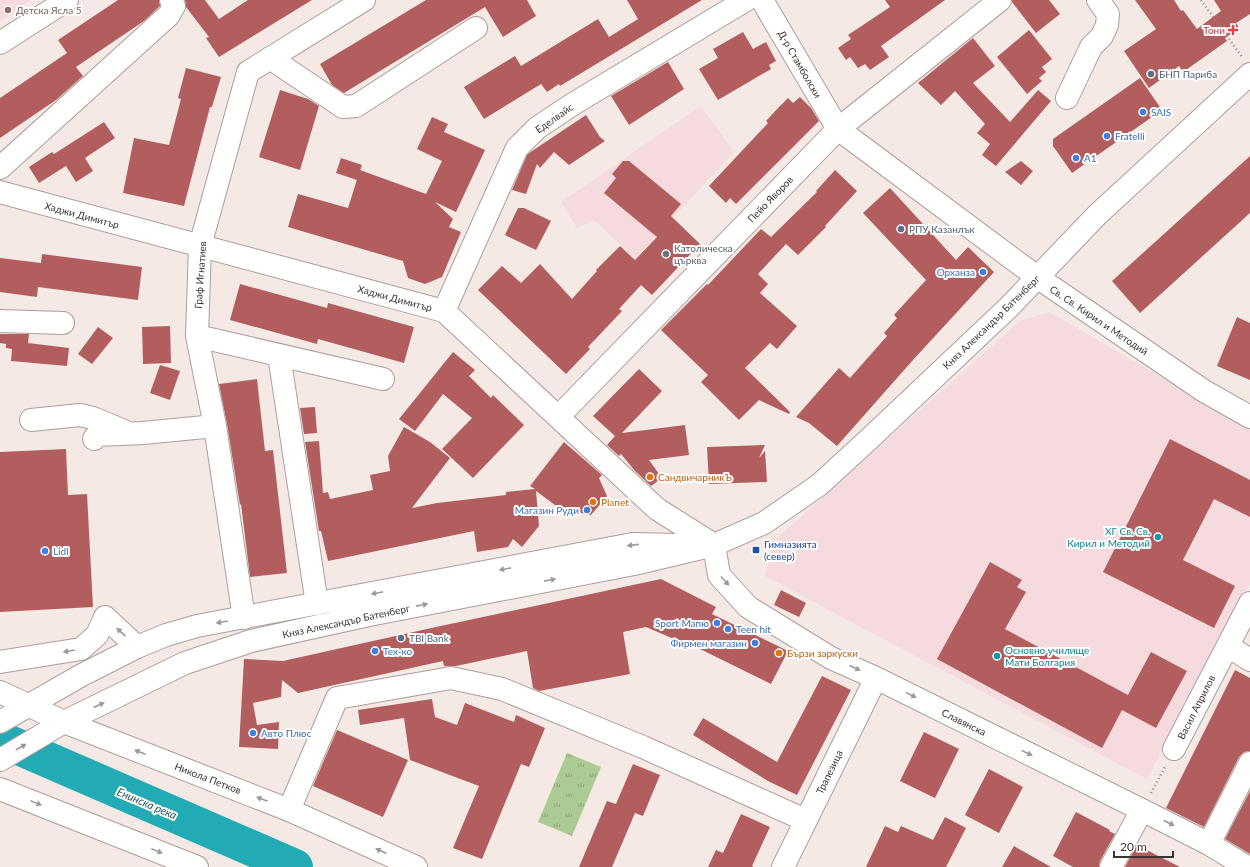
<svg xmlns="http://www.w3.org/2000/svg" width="1250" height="867" font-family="Lato,sans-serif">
  <defs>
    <pattern id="grass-tufts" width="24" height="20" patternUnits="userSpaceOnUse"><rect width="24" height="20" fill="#abcb92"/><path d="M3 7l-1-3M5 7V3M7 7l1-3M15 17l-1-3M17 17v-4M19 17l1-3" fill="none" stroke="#8ca678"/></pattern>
  </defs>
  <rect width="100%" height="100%" fill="#f4e9e5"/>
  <path fill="#f5dade" d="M0,0H30L0,21Z
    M701,106L734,152L635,259L594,220L577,228L561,202Z
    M1049,312L1250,429V584L1147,779L765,576L776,539L1020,321Z"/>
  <path fill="url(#grass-tufts)" d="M567,753L601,767L572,836L538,822Z"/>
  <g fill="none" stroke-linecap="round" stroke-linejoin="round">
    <path stroke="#23abb5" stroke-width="36" d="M0,739L295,867"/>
  </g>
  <path fill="#b25e5e" d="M118,0H159L160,6L144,21L76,67L83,76L56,100L0,138V98L67,53L58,40Z
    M185,0H205L219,19L248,0H312L219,57L206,38L209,37L186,7Z
    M426,0H527L536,16L503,37L485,7L344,93L332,85L320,64Z
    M627,0H702L560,86L559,84L547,92L541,84L484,119L464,87L515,56L521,66L598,19L609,37L638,19Z
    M885,0H945L881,46L889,57L870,70L865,64L858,68L850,57L846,60L838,48L851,39L848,35L890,7Z
    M1012,0H1049L1060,14L1036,33L1012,2Z
    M1135,0H1174L1181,11L1183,10L1197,29L1221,11L1214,0H1250V14L1236,23L1239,28L1225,38L1227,41L1183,72L1179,66L1149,88L1124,51L1156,29Z
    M1029,30L1052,59L1042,67L1046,72L1039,78L1042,81L1027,94L997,57Z
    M743,32L753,49L766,42L776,61L769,65L771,69L718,100L699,69L718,58L713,49Z
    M973,38L995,66L973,83L1010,122L1038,90L1051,101L996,166L982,155L990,144L977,133L985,124L955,91L941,105L918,83Z
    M668,62L684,89L629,125L611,96Z
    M186,68L221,77L212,107H210L184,206L123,193L134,138L169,145L181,99L178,98Z
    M1140,78L1162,110L1072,173L1053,146V139Z
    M280,90L308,99L319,106L300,170L259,157Z
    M800,97L811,108L819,121L736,204L730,198L726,203L709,186L768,123L766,121L779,107L788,98L793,103Z
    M586,115L600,137L605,141L569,165L554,152L540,168L537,164L526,194L512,190L527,155L532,151Z
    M432,117L448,124L444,132L485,150L456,212L435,202L453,219L449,227L461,232L442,277L425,284L408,278L403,261L288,227L298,194L348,208L360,170L426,194L442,161L417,149Z
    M104,122L115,138L85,158L93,171L76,182L66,166L39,183L29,167L52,152L54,154Z
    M1250,156V213L1140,313L1112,281Z
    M341,158L362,165L357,180L336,173Z
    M623,161H629L681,204L671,216L700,244L652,295L641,285L619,309L622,311L588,347L590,349L566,374L478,290L502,266L521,283L540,264L572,299L597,271L596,270L620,246L635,260L657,237L604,193L616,178L612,174Z
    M1021,161L1033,171L1021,185L1005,172Z
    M835,170L857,191L825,226L826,227L798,255L786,244L758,274L768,284L760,293L797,326L777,349L770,343L745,368L790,412L789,414L759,400L739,420L701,382L708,375L661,330L707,284L708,285L761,229L771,237L817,192L816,191Z
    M890,188L956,260L968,247L994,272L913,360L837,446L809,423L796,417L839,368L850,378L887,336L884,333L897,318L894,315L926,280L863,213Z
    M518,208H524L551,221L536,250L505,235Z
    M42,254L142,267L138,300L38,287L37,297L0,292V258L41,263Z
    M240,284L327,308L328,303L414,327L404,363L318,339L317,344L230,320Z
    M1237,317L1250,323V380L1217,366Z
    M170,326L171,363L143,364L142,327Z
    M98,327L113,338L92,364L78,354Z
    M0,334H29L28,343L69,348L67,366L11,361L12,349L6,348V344L0,343Z
    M453,352L475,370L469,376L491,398L493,395L524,425L473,478L442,449L472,418L443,394L415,431L399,419Z
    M160,365L180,371L170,400L150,393Z
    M639,369L662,391L622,433L685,425L689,455L649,460L662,478L651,486L635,471L621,454L619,456L607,445L615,436L593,416Z
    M257,379L265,451L273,450L287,573L250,577L241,504L240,505L227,424L219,384Z
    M315,407L317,433L304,434L300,408Z
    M404,427L430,442L450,458L412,508L437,503L506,495V492L535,489L530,486L564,442L602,475L599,478L607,496L591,515L559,508L536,491L539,526L522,547L513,539L508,547L477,552L474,531L328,561L321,531H319L305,442L319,441L323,493L328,492L330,499L373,490L370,475L390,471L388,456Z
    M1170,439L1250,480V517L1214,499L1183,560L1235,586L1214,628L1103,572Z
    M765,445L759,458L765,451L767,482L709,484L707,447Z
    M66,449L68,495L87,494L93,607L0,612V452Z
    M990,562L1022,580L1017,587L1026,592L1005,629L1128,695L1151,652L1187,671L1156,728L1122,710L1102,748L937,659Z
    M661,579L716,607L712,614L788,651L771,684L696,647L695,648L646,627L623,632L630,674L539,691L533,688L527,651L456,666H444L443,661L298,693L282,680L281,697L253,703L257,725L279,722L278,749L239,747L244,659L283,661L436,627Z
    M781,590L806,603L799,617L774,605Z
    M1235,670L1250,678V751L1244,752L1239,757L1204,827L1166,808Z
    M822,676L851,690L797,795L768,781L693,735L703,718L777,762Z
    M432,699L435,717L457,725L465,703L514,722L516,715L545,728L529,767L521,764L482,859L453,848L479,786L410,760L404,718L360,725L358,710Z
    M337,730L408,760L383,817L313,786Z
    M924,732L959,749L935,798L900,781Z
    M633,764L660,775L643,816L635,813L612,867H579L607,801L616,804Z
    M989,769L1023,787L999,833L965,815Z
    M1250,791V854L1225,839Z
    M1076,812L1110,830L1109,831L1115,834L1100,861L1099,867H1073L1053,856Z
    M741,814L770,827L752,866L754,867H708L716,850L723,853Z
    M945,817L966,828L946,867H866L885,826L898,832L901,826L933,840Z
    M1137,845L1180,867H1125Z
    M1014,846L1051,867H1002Z"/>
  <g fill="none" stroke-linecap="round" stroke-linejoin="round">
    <g stroke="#a99f9b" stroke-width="24">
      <path id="minor" d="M762,0L838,129L1037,277
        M0,43L67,0
        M270,58L343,107L356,106L476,28
        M1067,98L1091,47L1102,36L1107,25L1108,14L1098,0
        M0,168L169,15L174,6L171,0
        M0,192L444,311L657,509L714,545L719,575L748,607L831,658L876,678L1142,810L1209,844L1247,867
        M444,311L517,148L537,128L573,104L746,0
        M0,321L63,323
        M197,336L383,379
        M279,355L317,604
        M558,417L838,129L1000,0
        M31,420L80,415L93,418L124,431
        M94,439L97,435L143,433L215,426
        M244,618L215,426L197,336L200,246L248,72L364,0
        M1228,646L1250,660
        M0,662L81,649L97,635L105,617L137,647
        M1174,749L1250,603
        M289,810L337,698L451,678L502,689L643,747L805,820
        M1209,844L1250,763
        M783,867L876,678
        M1111,867L1142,810"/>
    </g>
    <g stroke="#a99f9b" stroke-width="24">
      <path id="major" d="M1037,277L1204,391L1250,417
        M0,692L64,722L289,810L416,867
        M0,722L80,676L137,647L166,635L197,626L633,544L677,545
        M0,760L64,722L185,663L251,641L369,615L634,564L714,545L764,523L819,485L867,441L1009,307L1097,215L1250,74
        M0,789L197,867"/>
    </g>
    <path stroke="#8e8784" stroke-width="2.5" stroke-dasharray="1 3" stroke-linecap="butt" d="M1201,0L1242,57
      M1151,793L1165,767"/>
    <use href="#minor" stroke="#fff" stroke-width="22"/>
    <use href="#major" stroke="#fff" stroke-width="22"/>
  </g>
  <defs><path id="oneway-solid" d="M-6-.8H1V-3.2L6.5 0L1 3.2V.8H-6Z"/></defs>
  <g fill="#9c9a98">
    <use href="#oneway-solid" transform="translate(633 545) rotate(174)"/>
    <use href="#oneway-solid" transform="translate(505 569) rotate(169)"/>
    <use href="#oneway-solid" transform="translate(550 580) rotate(-11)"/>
    <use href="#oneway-solid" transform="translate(725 581) rotate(48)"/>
    <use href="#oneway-solid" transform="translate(377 593) rotate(169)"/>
    <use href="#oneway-solid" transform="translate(422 605) rotate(-11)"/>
    <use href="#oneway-solid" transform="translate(222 622) rotate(170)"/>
    <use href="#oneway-solid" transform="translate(121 632) rotate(-137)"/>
    <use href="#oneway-solid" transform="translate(69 651) rotate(170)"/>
    <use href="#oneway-solid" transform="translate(855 668) rotate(24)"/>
    <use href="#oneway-solid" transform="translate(911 695) rotate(26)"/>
    <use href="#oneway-solid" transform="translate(99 705) rotate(-25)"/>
    <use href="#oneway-solid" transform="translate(21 747) rotate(-30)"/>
    <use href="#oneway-solid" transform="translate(140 752) rotate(-159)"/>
    <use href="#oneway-solid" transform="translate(1027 753) rotate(26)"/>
    <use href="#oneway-solid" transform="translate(262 799) rotate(-159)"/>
    <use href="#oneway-solid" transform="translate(36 803) rotate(22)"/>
    <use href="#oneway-solid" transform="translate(1169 823) rotate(27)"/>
    <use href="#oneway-solid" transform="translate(157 851) rotate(22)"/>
    <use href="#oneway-solid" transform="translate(381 851) rotate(-156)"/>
  </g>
  <circle fill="#8d6e63" stroke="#fff" stroke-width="1.5" cx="8" cy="10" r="4"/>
  <path fill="#e0444e" stroke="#fff" stroke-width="1.5" d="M1231 24h4v4h4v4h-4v4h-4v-4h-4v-4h4z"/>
  <g fill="#5c6f8a" stroke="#fff" stroke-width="1.5">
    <circle cx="1151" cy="74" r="4"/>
    <circle cx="901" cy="229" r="4"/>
    <circle cx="401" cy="638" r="4"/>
  </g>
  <g fill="#3f7fe0" stroke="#fff" stroke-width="1.5">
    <circle cx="1143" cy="112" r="4"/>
    <circle cx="1107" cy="136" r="4"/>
    <circle cx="1076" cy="158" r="4"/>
    <circle cx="983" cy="272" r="4"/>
    <circle cx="587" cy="510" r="4"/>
    <circle cx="45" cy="551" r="4"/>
    <circle cx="717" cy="623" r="4"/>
    <circle cx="728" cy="629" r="4"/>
    <circle cx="755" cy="643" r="4"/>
    <circle cx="375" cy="651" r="4"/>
    <circle cx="253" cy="733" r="4"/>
  </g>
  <circle fill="#6b7280" stroke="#fff" stroke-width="1.5" cx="666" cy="254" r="4"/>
  <g fill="#e8710a" stroke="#fff" stroke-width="1.5">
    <circle cx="650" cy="477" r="4"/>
    <circle cx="593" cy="502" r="4"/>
    <circle cx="779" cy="653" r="4"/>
  </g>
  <g fill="#0f9aa8" stroke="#fff" stroke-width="1.5">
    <circle cx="1158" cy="537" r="4"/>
    <circle cx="997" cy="656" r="4"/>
  </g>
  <rect fill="#1a4fb4" stroke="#fff" stroke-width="1.5" x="752" y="546" width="8" height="8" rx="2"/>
  <g text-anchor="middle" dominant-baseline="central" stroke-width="4" stroke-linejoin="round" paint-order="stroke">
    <g font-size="10" fill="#785e54" stroke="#fff" text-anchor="start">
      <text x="16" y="10">Детска Ясла 5</text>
    </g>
    <g font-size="10" fill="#be3a42" stroke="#fff" text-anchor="end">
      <text x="1225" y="30">Тони</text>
    </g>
    <g font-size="10" fill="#383432" stroke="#fff">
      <text transform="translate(800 64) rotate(60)">Д-р Стамболски</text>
      <text transform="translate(554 118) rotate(-35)">Еделвайс</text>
      <text transform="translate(770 199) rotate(-46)">Пейо Яворов</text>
      <text transform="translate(82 215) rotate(15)">Хаджи Димитър</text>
      <text transform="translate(200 275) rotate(-86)">Граф Игнатиев</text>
      <text transform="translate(395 298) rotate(15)">Хаджи Димитър</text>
      <text transform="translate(1099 320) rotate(34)">Св. Св. Кирил и Методий</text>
      <text transform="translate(991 322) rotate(-44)">Княз Александър Батенберг</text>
      <text transform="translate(346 621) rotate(-12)">Княз Александър Батенберг</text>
      <text transform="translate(1196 707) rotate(-63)">Васил Априлов</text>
      <text transform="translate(964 722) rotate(26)">Славянска</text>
      <text transform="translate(829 772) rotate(-64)">Трапезица</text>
      <text transform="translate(208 778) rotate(21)">Никола Петков</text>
    </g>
    <g font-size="10" fill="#4e5e75" stroke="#fff" text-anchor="start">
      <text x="1159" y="74">БНП Париба</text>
      <text x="909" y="229">РПУ Казанлък</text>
      <text x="409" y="638">TBI Bank</text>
    </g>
    <g font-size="10" fill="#366cbe" stroke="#fff" text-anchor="start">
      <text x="1151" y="112">SAIS</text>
      <text x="1115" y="136">Fratelli</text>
      <text x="1084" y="158">A1</text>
      <text x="975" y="272" text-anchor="end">Орханза</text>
      <text x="579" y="510" text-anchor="end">Магазин Руди</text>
      <text x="53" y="551">Lidl</text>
      <text x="709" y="623" text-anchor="end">Sport Мапю</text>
      <text x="736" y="629">Teen hit</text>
      <text x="747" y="643" text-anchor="end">Фирмен магазин</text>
      <text x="383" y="651">Тех-ко</text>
      <text x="261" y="733">Авто Плюс</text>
    </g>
    <g font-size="10" fill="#5b616d" stroke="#fff" text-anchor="start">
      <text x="674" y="248">Католическа<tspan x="674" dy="12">църква</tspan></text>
    </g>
    <g font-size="10" fill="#c56008" stroke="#fff" text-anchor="start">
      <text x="658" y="477">СандвичарникЪ</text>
      <text x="601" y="502">Planet</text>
      <text x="787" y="653">Бързи заркуски</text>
    </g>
    <g font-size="10" fill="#0d838f" stroke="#fff" text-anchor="end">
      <text x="1150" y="531">ХГ Св. Св.<tspan x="1150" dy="12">Кирил и Методий</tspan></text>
      <text x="1005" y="650" text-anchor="start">Основно училище<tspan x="1005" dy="12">Мати Болгария</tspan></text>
    </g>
    <g font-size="10" fill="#164399" stroke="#fff" text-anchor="start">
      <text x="764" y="544">Гимназията<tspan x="764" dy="12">(север)</tspan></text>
    </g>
    <g font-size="11" font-style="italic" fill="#23575b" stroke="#fff">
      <text transform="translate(147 803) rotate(23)">Енинска река</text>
    </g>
  </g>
  <path d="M1114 851v6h59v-6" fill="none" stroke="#383432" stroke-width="2"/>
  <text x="1120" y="851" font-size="12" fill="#383432" stroke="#ffffff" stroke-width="3" paint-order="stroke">20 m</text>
</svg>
